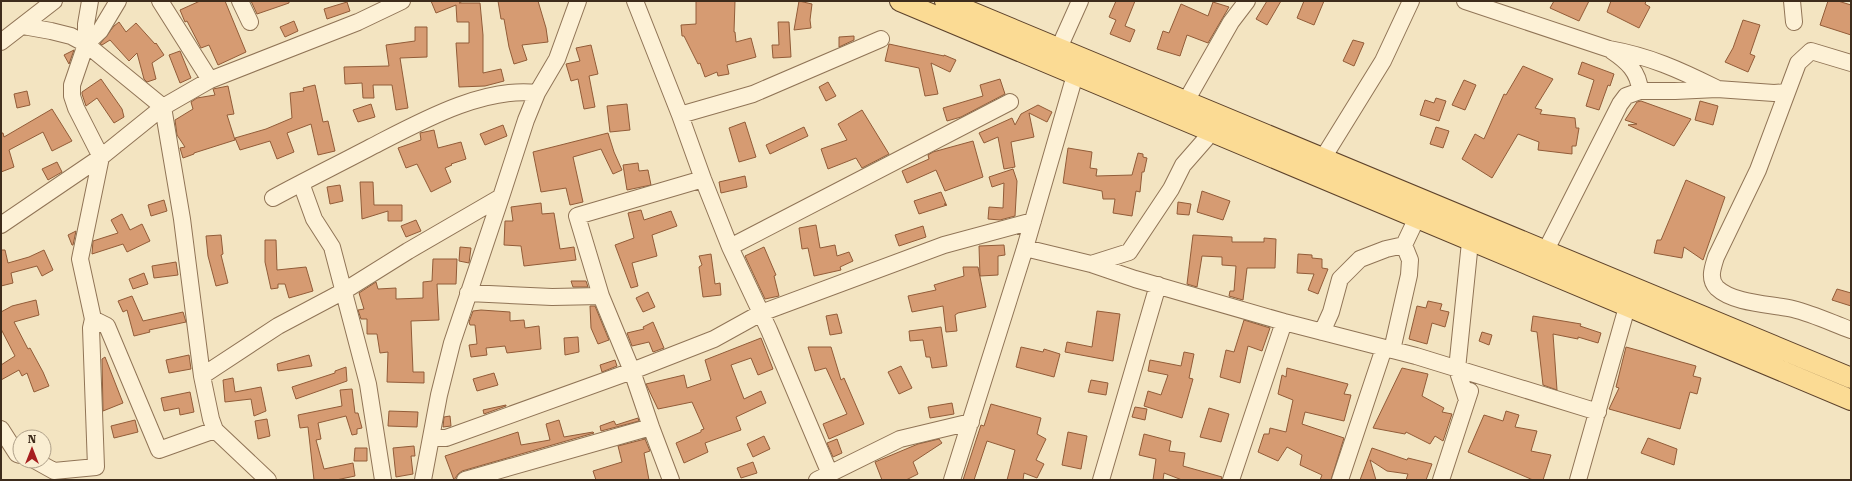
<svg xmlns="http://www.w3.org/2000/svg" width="1852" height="481" font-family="'Roboto Serif',serif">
  <rect width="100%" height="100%" fill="#f3e4c1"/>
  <path fill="#d69b72" stroke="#925c38" d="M200,1H225L246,52L218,65L209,45L201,48L187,21L185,22L180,10Z
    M251,1H289V3L257,14Z
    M431,1H463L459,3H480L483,35V73L501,69L504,81L485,86L459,87L456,43H469V22H457L456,5L436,13Z
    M498,1H538L546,28L548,42L522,45L527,60L514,64L509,47L504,19H501Z
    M696,1H735L734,32H735L736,42L751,38L756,57L727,65L729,74L718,76L717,72L705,77L700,63L698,64L684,36H682L681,25L696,24Z
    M799,1L812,4L810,20L811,28L794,30Z
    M1116,1H1135L1125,26L1135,30L1130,42L1110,34L1116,20L1109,17Z
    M1267,1H1281L1267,25L1256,19Z
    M1304,1H1324L1314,25L1297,18Z
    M1554,1H1589L1579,21L1550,8Z
    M1611,1H1646L1645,4L1650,7L1639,28L1607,12Z
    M1828,1H1838L1851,5V35L1820,25Z
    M347,2L350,11L327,19L324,9Z
    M1213,2L1229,7L1208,43L1187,35L1180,56L1157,49L1163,31L1169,33L1181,4L1208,16Z
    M1743,20L1760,25L1750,54L1755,56L1748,72L1725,62L1733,48Z
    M294,21L298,31L285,37L280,27Z
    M119,22L126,32L136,23L155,44L156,43L164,55L152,63L156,79L147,82L144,79L137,53L129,61L110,40L102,45L100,44L114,26Z
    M778,22H789L791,57L773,58L772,45H779Z
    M415,27H427V57L400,58L408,108L396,110L392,85H373L374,98H363L362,83L345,84L344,67L389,66L386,45L415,41Z
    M854,36V40L839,47V37Z
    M1353,40L1364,43L1354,66L1343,61Z
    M889,44L944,56V55L956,60L950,72L931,63L938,94L925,96L919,68L885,61Z
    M591,45L598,74L589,76L595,107L584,109L578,79L571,81L566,64L580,61L576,48Z
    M74,50L69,64L64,55Z
    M180,51L191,78L180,83L169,55Z
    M1582,62L1614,74L1610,86L1608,85L1599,110L1586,106L1594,80L1578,74Z
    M1523,66L1553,79L1535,108L1542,110L1540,114L1575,118L1576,128H1579L1576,146H1572V154L1538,150L1539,142L1518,134L1492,178L1462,159L1475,134L1484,139L1504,94L1506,95Z
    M101,79L122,109L124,117L114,123L97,98L86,106L82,94V92Z
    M1000,79L1005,94L961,117L947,121L943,108L983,96L980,85Z
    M1464,80L1476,85L1465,110L1452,105Z
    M828,82L836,96L826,101L819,87Z
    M315,85L323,122L328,121L335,151L318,155L311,124L287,133L294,152L277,159L270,141L240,150L235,138L266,129L292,118L290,93L304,91L303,88Z
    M228,86L234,114L227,115L235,140L194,153V154L183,158L180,148L185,147L177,135L175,120L193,109L191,102L197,98L215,95L213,89Z
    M27,91L30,105L17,108L14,94Z
    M1436,98L1446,101L1439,121L1420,115L1425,100L1434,103Z
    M1641,101L1691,119L1674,146L1628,125L1637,124L1625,120L1637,102Z
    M1700,101L1718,106L1713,125L1695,120Z
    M371,104L375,117L358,122L353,110Z
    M627,104L630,130L610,132L607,106Z
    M1038,105L1052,112L1047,122L1029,113L1034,137L1011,142L1015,167L1004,169L998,137L984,143L979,133L1012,118L1015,125L1021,114Z
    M52,109L72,141L52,151L43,132L9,150L14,167L1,172V133H3L4,137Z
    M862,110L889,154L862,168L856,158L828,169L821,149L847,140L838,124Z
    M745,122L756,157L739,162L729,128Z
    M503,125L507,136L485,145L480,134Z
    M804,127L808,136L770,154L766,145Z
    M1436,127L1449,131L1443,148L1430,144Z
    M434,130L438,148L461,142L466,159L451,164L452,165L445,168L451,182L431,192L417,164L406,168L398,148L421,140L420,133Z
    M608,133L614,152L622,170L613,174L601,149L573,157L583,202L570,205L566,188L541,192L533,152Z
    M973,141L983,177L945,191L936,170L907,183L902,171L929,159L928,155L933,152Z
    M1068,148L1092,152L1090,168L1097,169L1096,176L1132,175L1138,153L1143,154V157L1147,158L1144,172H1142L1140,192L1136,191L1132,216L1113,213L1115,199H1103L1102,191L1063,183Z
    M57,162L62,172L48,180L42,169Z
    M638,163L639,171L648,170L651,185L627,190L623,165Z
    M1013,169L1017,181L1015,216L1000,220L988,219L989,207L1003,208L1004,183L992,187L989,177Z
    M745,176L747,187L721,193L719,182Z
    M1686,180L1725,197L1703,260L1684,247L1682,258L1654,253L1657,240H1661Z
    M360,182H373L374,205H402V221H388V211L362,219Z
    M340,185L343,201L330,204L327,187Z
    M1202,191L1230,201L1223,220L1197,212Z
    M941,192L946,204H944L947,205L919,214L914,201Z
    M164,200L167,211L151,216L148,205Z
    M1178,202L1191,204L1189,215L1177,214Z
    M541,203L542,214L554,213L560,249L574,247L576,260L524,266L521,246L504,245L505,221H513L511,207Z
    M641,210L644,220L671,211L677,226L652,235L657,256L632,263L638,286L631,288L615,245L634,238L628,213Z
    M122,214L130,230L142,224L150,241L127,252L123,244L92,254L93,241L118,233L111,220Z
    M416,220L421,231L406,237L401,226Z
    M816,225L820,248L835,245L837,256L849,252L853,261L840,267L841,270L814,276L808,248L802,249L799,228Z
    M923,226L926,237L899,246L895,235Z
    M76,231L73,245H72L68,235Z
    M221,235L223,254L221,255L228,283L216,286L208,256L206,236Z
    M1193,235L1232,237V242H1264V238L1276,239L1275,268H1247L1243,300L1229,296L1230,291H1234L1236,266L1222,265V257L1202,256L1197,287L1187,284Z
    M265,240H276L277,270L306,267L313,291L289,298L285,284H278V288L271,289L265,262Z
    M1004,245L1005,255L998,256V275L980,276L979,246Z
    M460,247L471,248L469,263L459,261Z
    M764,247L776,275L774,276L779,296L765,299L745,256Z
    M1,250H5L8,263L29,257L44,250L53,270L42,276L37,266L11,273L13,283L1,286Z
    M711,254L715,284L720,283L721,295L703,297L699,267L702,265L699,256Z
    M1298,254L1312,255V258L1322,259V268L1328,269L1318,294L1308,290L1314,274L1297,273Z
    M433,259H457L456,284H437L439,320L411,321L413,372H424V383L387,382L388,352L380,353L377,334H367V319H361L358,310L364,309L359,293L376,282L378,289L396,288V299L423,298V282L432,281Z
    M176,262L178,275L154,278L152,266Z
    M963,267H978L986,307L958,313L955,315L957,331L946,332L943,306L912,312L908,296L936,290L934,285L964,276Z
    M144,273L148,284L133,289L129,279Z
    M571,281H586L588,287H573Z
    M1837,289L1851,293V306L1832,300Z
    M648,292L655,307L643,312L636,298Z
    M132,296L143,321L183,312L186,322L149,330L150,332L134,336L127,310L123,312L118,301Z
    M36,300L39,315L14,322L28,349L30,348L43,372L49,386L34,392L27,373L22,376L19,370L1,380V365L15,356L1,329V312L12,306Z
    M1428,301L1442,304L1440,310L1449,312L1445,327L1432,323L1427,344L1409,339L1417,306L1426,308Z
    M590,306H595L609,340L598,344L591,328Z
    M481,310L510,312V321L524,320L525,328L539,326L541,349L507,353L505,346L486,348L487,355L471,357L469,345L477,344L475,325H470L469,322L473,311Z
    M1097,311L1120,314L1113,361L1065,352L1067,342L1092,347Z
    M837,314L842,333L830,335L826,316Z
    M1533,316L1581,324L1580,326L1601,333L1598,343L1578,337V339L1553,334L1557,390L1543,385L1537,332L1531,331Z
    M1244,320L1270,328L1262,351L1248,346L1240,383L1220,377L1226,350L1234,352Z
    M653,322L664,348L653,352L649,342L632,346L627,333L644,329L643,327Z
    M941,327L947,366L932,368L930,357H926L923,340L910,341L909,331Z
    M1482,332L1492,335L1489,345L1479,341Z
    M578,337L579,352L565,355L564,338Z
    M761,338L773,369L758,375L751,358L731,365L744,399L761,391L766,403L736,417L741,430L705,443L708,452L684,463L676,443L701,432V430L704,429L692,402L658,409L646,384L684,375L687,388L711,380L705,360Z
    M808,347H831L841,380L844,378L864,424L829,439L823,424L847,414L826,368L815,371Z
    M1021,347L1043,352L1044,349L1060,354L1054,377L1016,367Z
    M1626,347L1696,366L1693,376L1701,378L1697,394L1690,392L1680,429L1609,409L1619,388L1616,387Z
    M1184,352L1194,354L1189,378L1193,379L1182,418L1144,406L1148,391L1161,395L1168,375L1148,371L1150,360L1181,366Z
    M189,355L191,369L169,373L166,360Z
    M309,355L312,366L278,371L277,364Z
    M105,357L123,403L103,411L102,359Z
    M615,360L617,366L602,372L600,365Z
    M901,366L912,388L899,394L888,372Z
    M346,367L347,381L296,399L292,387L335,373V371Z
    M1287,368L1348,384L1344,394L1351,395L1344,421L1305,412L1302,424L1344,438L1331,480H1320L1322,475L1300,465L1302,455L1287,447L1278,461L1258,452L1264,434H1269L1270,428L1286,432L1293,400L1278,394L1282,375L1286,377Z
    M1402,368L1428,374L1422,396L1444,408L1442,412L1452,414L1443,441L1435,436L1430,444L1406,432L1405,434L1373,428Z
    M494,373L498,385L477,391L473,379Z
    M233,378L235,392L261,387L266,411L254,416L251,399L225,402L223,380Z
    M1091,380L1108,383L1106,395L1088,392Z
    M352,389L355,413H358L362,428L357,429V434L352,435L346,416L318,423L321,439L316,440L324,469L353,463L355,476L336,480H314L308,427L300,428L298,415L342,406L340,390Z
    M190,392L194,412L180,415L179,408L164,411L161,398Z
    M952,403L954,414L930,418L928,407Z
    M991,404L1041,418L1037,434L1046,439L1036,460L1044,464L1037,478L1024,473L1023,480H1007L1015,450L987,441L974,480H963L981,425L984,426Z
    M506,405V406L484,414L483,410Z
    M1135,407L1147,409L1145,420L1132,417Z
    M1209,408L1229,414L1221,442L1200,437Z
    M389,411L418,412L417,427L388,426Z
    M1506,411L1519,415L1515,427L1537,431L1531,451L1551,455L1543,480H1533L1468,452L1484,415L1503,421Z
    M450,416L451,426L443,427L444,417Z
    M638,418L639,421L601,431L600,426L614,421L616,425Z
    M267,419L270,436L258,439L255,421Z
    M135,420L138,432L114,438L111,426Z
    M559,420L564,437L593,432L594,433L462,471L458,474L454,480L445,456L518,432L521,445L550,440L546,424Z
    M1068,432L1087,436L1081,469L1062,465Z
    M1144,434L1171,441L1169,451L1185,453L1183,466L1222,477L1221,480H1182L1164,473L1163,480H1153L1156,459L1139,455Z
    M764,436L770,449L753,457L747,444Z
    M1648,438L1677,449L1674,465L1641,453Z
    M645,439L650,451L644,453L649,480H596L593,471L622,462L618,446Z
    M837,439L842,453L833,457L827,443Z
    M939,439L942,443L913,462L918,474L906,480H882L875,462L918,444Z
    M414,446L415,456H411L413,474L396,477L393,448Z
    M355,448H367V461H354Z
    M1372,448L1407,460L1408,458L1432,464L1426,480H1406L1408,474L1387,471L1370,460L1376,480H1360Z
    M753,462L757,473L741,478L737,468Z"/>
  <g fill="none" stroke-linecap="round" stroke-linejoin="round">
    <g stroke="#907456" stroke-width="18">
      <path id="minor" d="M160,1L210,80
        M240,1L250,22
        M635,1L680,115L703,179L730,247L769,330L830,474
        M1465,1L1609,49C1649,56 1680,70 1716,88
        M1792,1L1794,22
        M23,26L51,31L71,36L86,44L163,107L182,219L202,376L211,419L215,430L268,480
        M1,42L54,1
        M86,44V24L90,1
        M1059,48L1080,1
        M1612,51C1627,61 1639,72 1640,91
        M1851,63L1811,51L1798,63L1758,170L1716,257C1713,267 1708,279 1717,288C1734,304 1772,304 1793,309C1813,314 1832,323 1851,330
        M1186,101L1231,22L1247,1
        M680,115L753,94L881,39
        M1323,158L1383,61L1411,1
        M301,183L314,219L332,247L368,384L383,480
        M273,198C306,180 339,164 371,147C418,123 483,86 537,93
        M1,225L101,157L163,107L210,80L358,22L402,1
        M730,247L1010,102
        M1025,248L1091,264L1135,279L1284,322L1416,356L1598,412
        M1546,250L1620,104L1626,96L1640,91H1675L1717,89L1774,93L1787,92
        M1091,264L1129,252L1171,189L1183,165L1211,133
        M468,293L552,297L601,296
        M93,319L107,326L159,450L215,430
        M1322,332L1331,312L1340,279L1360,259L1386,249L1404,245
        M1392,350L1409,275L1410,260L1404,245L1422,207
        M202,376L278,326L344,291L408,251L501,197L526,120L537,93L557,59L578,1
        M1467,400L1457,369L1470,242
        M1,429L17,454L20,455
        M431,438H446L632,371L714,339L761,313L944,245L1033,221
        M36,461L54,471L96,467L91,328L93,319L80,259L101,157L76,108L72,96V85L86,44L100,31L118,1
        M423,480L439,395L452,343L501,197
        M465,480L651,427
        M671,480L651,427L632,371L601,296L577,216L703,179
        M817,480L900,439L971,422
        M952,480L1025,248L1075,75
        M1101,480L1158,285
        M1231,480L1284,322
        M1340,480L1384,348
        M1441,480L1470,391
        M1578,480L1627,307"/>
    </g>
    <g stroke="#5d422b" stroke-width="22">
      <path id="major" d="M900,1L1851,400
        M945,1L1851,378"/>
    </g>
    <use href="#minor" stroke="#fdf1d6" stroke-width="16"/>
    <use href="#major" stroke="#fbdb94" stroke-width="20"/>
  </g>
  <rect width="1852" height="481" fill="none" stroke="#3e2c1c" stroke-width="4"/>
  <g transform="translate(32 449)"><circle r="19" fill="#faeed2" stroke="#afa089"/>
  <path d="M0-3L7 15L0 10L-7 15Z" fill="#a71e1f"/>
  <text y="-6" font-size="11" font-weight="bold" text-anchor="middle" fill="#3e2c1c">N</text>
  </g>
</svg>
